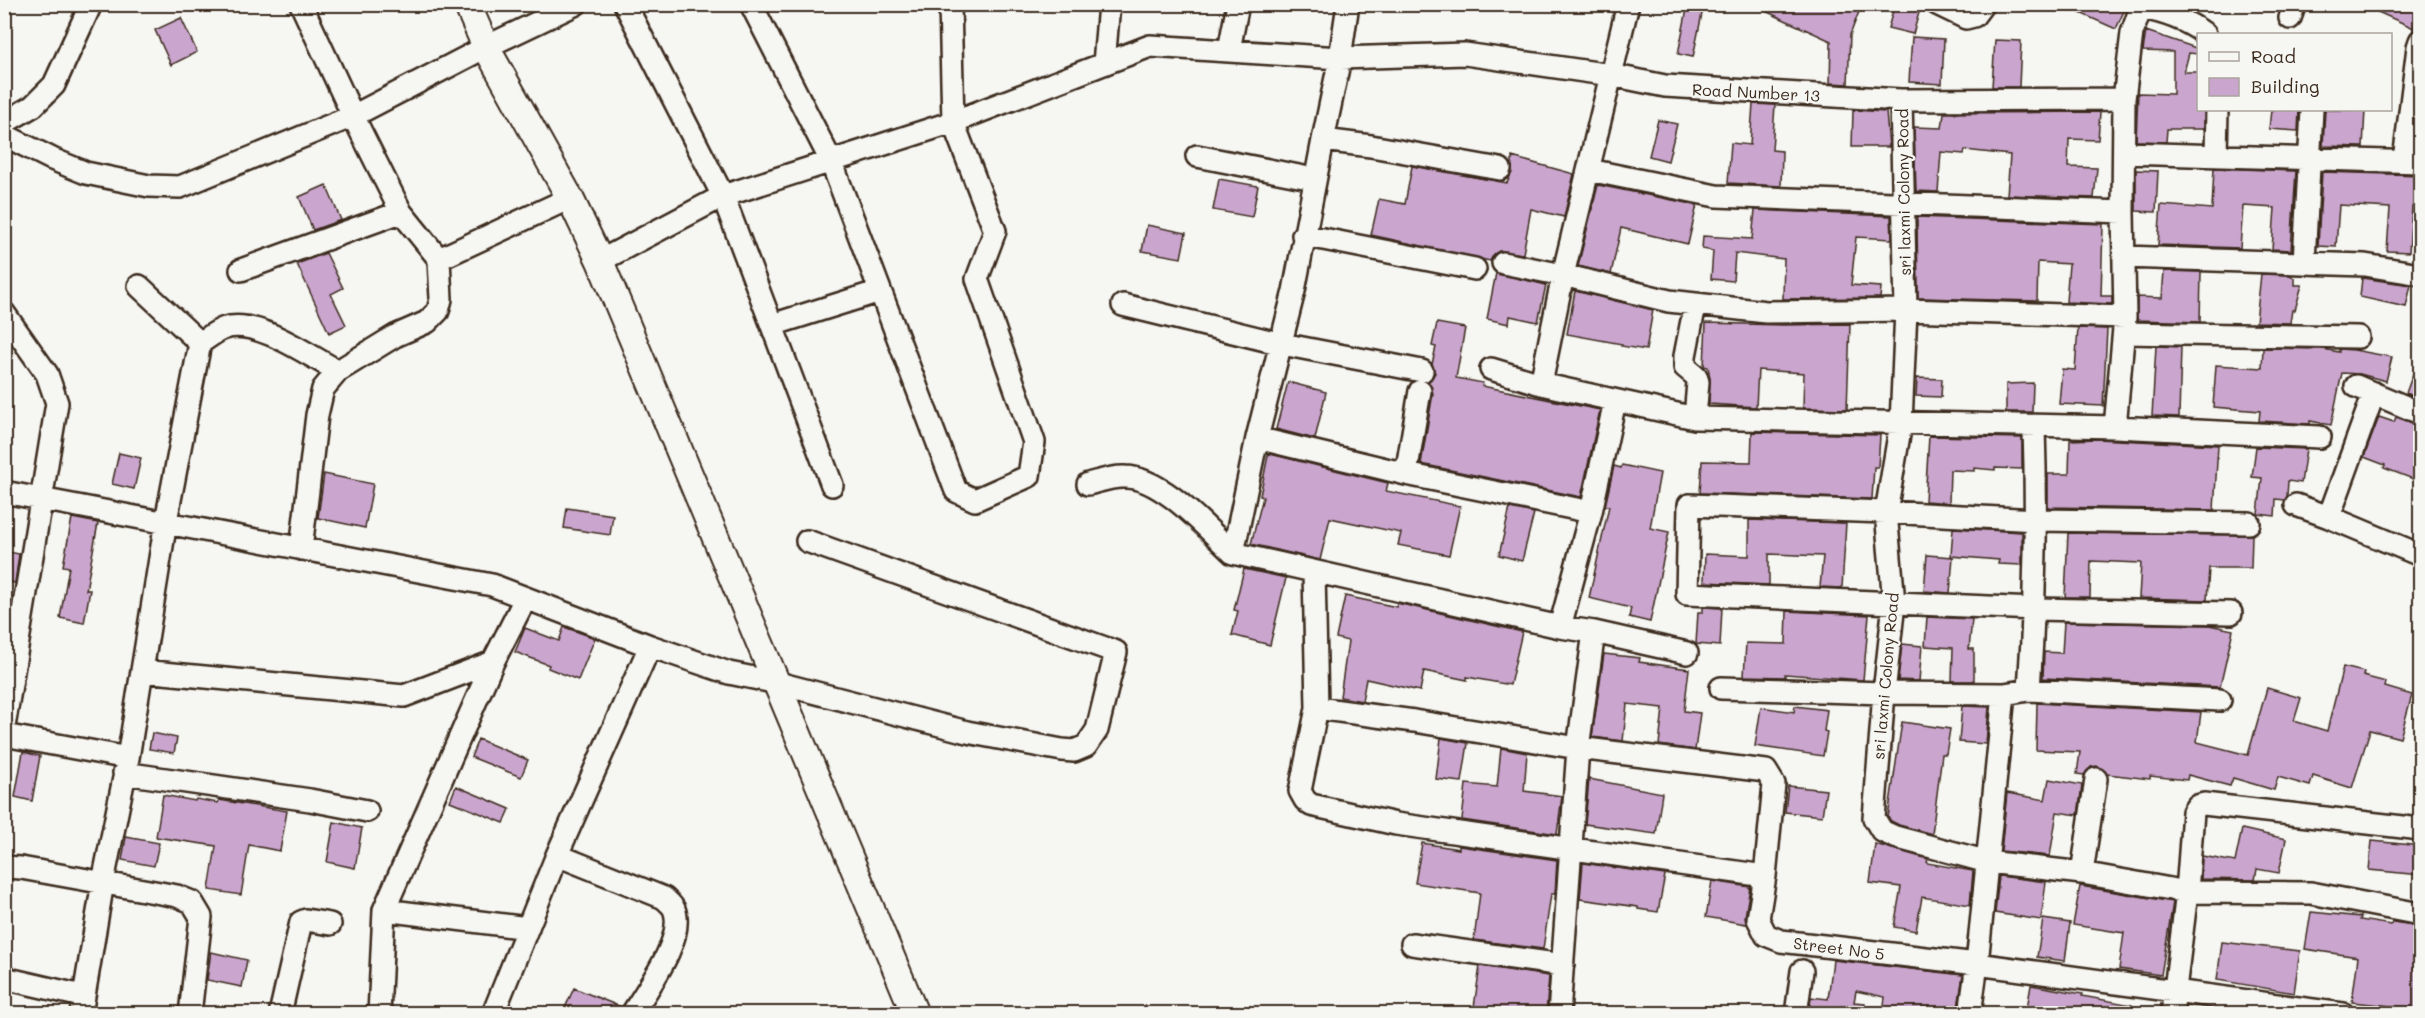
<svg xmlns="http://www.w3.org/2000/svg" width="2425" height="1018" font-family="Mali,sans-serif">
  <rect width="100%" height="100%" fill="#f6f6f2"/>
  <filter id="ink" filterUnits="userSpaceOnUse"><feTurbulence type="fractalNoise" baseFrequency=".0167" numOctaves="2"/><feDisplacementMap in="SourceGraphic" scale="12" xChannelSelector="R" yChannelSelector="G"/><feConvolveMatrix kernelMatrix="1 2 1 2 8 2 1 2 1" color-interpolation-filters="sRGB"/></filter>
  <g filter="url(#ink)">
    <path fill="#caa5ce" stroke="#3b2a1e" stroke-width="1.5" d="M1688,4H1704L1693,57L1678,54Z
      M1750,4H1862L1850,35L1848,84L1830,83L1831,41Z
      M1895,4L1920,9L1913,34L1888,28Z
      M2060,4H2127L2116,29Z
      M2360,4H2421V18L2416,29Z
      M181,18L197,52L171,65L155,30Z
      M2146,31L2199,49L2198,54L2189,53L2184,72H2199V110H2204V129H2167L2166,142L2136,141L2138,93L2173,94V52L2143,51Z
      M1912,37L1944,39L1942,84L1909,82Z
      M1995,40L2021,41L2019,87H1992Z
      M1753,104L1775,105L1772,150L1782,151L1781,186L1728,183L1731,143L1750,145Z
      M1853,110L1886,112L1889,147H1852Z
      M2271,110H2299L2298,131L2269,129Z
      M2325,110H2365L2363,147L2323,146Z
      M2100,112L2098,140L2069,139L2068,167L2097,168L2094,198L2007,195L2010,155L1965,150L1964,154L1941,152L1938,192L1916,191L1914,127L1942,128L1944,113Z
      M1658,120L1677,124L1668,161L1649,156Z
      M1512,157L1574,174L1564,217L1531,209L1523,254L1499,251L1494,254L1490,261L1371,235L1379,199L1405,204L1412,166L1507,183L1512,172Z
      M2214,168L2296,171L2291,250L2272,249L2275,208L2243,206L2240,248L2158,245L2161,205L2212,209Z
      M2136,170L2158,171L2156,212L2136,211Z
      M2322,172L2421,175V207H2412L2409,252L2387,251L2390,208L2339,205L2336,247L2318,246Z
      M1219,179L1258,186L1252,217L1213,210Z
      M326,185L341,220L313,230L299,197Z
      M1598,185L1697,205L1688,244L1621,228L1611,274L1578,266Z
      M1755,210L1891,216L1892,239L1856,237L1851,285L1881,287L1880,298L1783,299L1784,259L1735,253L1733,281L1711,279L1713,251L1702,249L1703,236L1752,239Z
      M1917,217L2103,224L2101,296H2112V304L2066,302L2069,264L2038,262L2037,301L1918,298Z
      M1147,225L1186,233L1181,258L1142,251Z
      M326,253L343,288L331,294L346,325L329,333L297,264Z
      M2164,271L2201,272L2200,322L2137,320V297L2162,298Z
      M1496,273L1546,285L1538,322L1510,316L1509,324L1487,319Z
      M2261,274L2289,275L2295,278V285H2302L2295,310H2292L2290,323L2256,322Z
      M2362,278L2411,285L2406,307L2360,297Z
      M1575,291L1653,310L1646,350L1621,346L1622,344L1567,334Z
      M1437,323L1465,328L1456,378L1483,383L1482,386L1600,410L1581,497L1421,464L1433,393L1428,382L1435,373L1432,364L1436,347L1432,346Z
      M1706,323L1783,325L1850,324L1847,409L1803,408L1804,373L1758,370L1756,407L1709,404L1710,378L1708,367L1704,366Z
      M2078,328L2107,329L2103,406L2059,404L2062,369L2075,370Z
      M2156,346L2181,347L2179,417L2152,416Z
      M2263,348L2323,349L2339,352V349L2354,350L2392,357L2386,381L2360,374L2342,373L2331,425L2310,421V424L2259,421L2260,411L2213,407L2216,365L2262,368Z
      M2419,357L2421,358V399L2406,393Z
      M1917,378L1942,379L1941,397L1916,396Z
      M1288,382L1326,392L1315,439L1276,429Z
      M2033,383L2032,412H2006V384Z
      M2379,417L2394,422L2396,417L2421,426V482L2384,468L2385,465L2364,457Z
      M1752,432L1880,435L1878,467H1874L1872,499L1700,493L1702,461L1751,462Z
      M1929,436L2022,438V469L1995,468V470L1974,468V471L1950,470L1949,503L1925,501Z
      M2097,439L2218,445L2214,510L2048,507V474H2069L2070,440Z
      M2256,447L2306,449L2301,483L2288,481L2287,496L2285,500L2276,499L2275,516L2258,514L2262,478L2252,477Z
      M119,453L141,458L134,489L112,484Z
      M1270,454L1388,483L1386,491L1460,506L1449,555L1398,545L1401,533L1330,518L1320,560L1251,544L1263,497L1260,496L1268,455Z
      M1622,465L1660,473L1650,528L1669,532L1650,622L1629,617L1631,608L1589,598L1609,506H1605L1614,466L1621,468Z
      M324,474L373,484L365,528L318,518Z
      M567,508L613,515L610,535L564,528Z
      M1510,508L1534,513L1522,561L1499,555Z
      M72,518L98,523L86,590H90L84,623L60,618L69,567L63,566Z
      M1749,520L1846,523L1842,588L1820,587L1823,556L1769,554V585L1704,582L1705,554L1749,556Z
      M1953,528L2022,532V565L1998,564L1999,560L1951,556Z
      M2068,533L2252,535L2251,568H2209L2207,600L2139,598L2141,563L2091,561L2090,597H2065Z
      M4,551L19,554L15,583L4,581Z
      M1927,555L1953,557L1950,593L1924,591Z
      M1244,569L1286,578L1270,645L1232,635L1238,611L1234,610Z
      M1345,596L1397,607V603L1522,632L1510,685L1467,677V680L1424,671L1420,691L1366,679L1362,701L1340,697L1348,641L1336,638Z
      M1703,607L1722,608L1720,646L1696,644L1698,612H1703Z
      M1787,611L1869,615L1863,680L1785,674V677L1744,676L1746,643L1786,644Z
      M1927,617L1972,619L1969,649H1974V681H1952L1953,648L1925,646Z
      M2064,622L2209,625L2233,630L2220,687L2043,678L2044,652L2062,653Z
      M564,627L595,638L578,680L548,668L549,665L515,652L525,628L559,641Z
      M1902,644L1922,646L1919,681L1898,680Z
      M1604,654L1640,658L1639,662L1689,669L1684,711L1700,713L1695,750L1659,745L1663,708L1627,704L1623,741L1592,737Z
      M2343,667L2364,672L2363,676L2386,682L2385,687L2412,695L2400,738L2370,730L2352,788L2313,776L2310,786L2278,777L2274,790L2233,778L2230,786L2188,775L2187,780L2150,776V779L2107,774L2097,766L2091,767L2084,775L2077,774L2080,752L2036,750L2037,703L2201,712L2197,742L2248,755L2267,688L2301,698L2294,721L2327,731Z
      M1795,706L1827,710L1824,731L1827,732L1823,756L1755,746L1761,707L1794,712Z
      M1962,706L1989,707L1986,744L1959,742Z
      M1902,722L1950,729L1946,754H1942L1932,834L1899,825L1891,821L1888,817Z
      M152,733L177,738L174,753L149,749Z
      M1441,738L1468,743L1462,782L1436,779Z
      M478,739L528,760L521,777L471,757Z
      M1501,748L1527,753L1524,791L1562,796L1557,834L1462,820L1466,784L1497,787Z
      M23,752L40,756L32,801L15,797Z
      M1589,779L1662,793L1656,834L1585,824Z
      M2049,779L2082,785L2078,815L2057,812L2050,856L2001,851L2007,793L2045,800Z
      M456,786L510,809L504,823L450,801Z
      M1788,786L1826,790L1822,816L1785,812Z
      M163,795L195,801L196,799L218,803L219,800L287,811L280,851L249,845L241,895L209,890L216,846L156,837Z
      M334,822L362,828L355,868L327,862Z
      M2242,829L2286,839L2279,873L2257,869L2255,880L2201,879L2202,856L2235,862Z
      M126,837L159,843L154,866L122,860Z
      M2372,841L2421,846V875L2369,870Z
      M1422,843L1459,849V846L1557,860L1555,894H1551L1543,949L1474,940L1480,893L1415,883Z
      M1875,844L1928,859L1927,863L1973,871L1970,905L1922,897L1916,931L1894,927L1901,887L1870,883Z
      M1583,863L1665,875L1658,912L1638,909V907L1580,899Z
      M1999,876L2046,882L2041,920L1995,913Z
      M1712,881L1750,887L1745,917L1746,924L1706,917Z
      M2080,886L2173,902L2161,975L2119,969L2124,933L2073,925Z
      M2311,912L2361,917L2360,920L2391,925L2392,922L2421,926V1009L2352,1002L2358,957L2305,949Z
      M2043,919L2070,923L2065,961L2037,957Z
      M2222,942L2300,951L2294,993L2217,980Z
      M211,952L247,960L242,987L207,980Z
      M1833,960L1963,975L1957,1014H1883L1885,997L1856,991L1854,1002L1865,1003L1864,1014H1809L1811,997L1828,999Z
      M1480,966L1549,976L1546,1014H1473Z
      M2031,985L2083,994L2082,996L2132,1005L2131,1014H2026Z
      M574,988L621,1007L619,1014H578L565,1008Z"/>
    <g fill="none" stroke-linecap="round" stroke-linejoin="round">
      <g stroke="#3b2a1e" stroke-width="26">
        <path id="minor" d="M625,4L723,196L832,485
          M751,4L831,161L956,491L975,500L1029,476L1034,442L977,279L995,231L953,122L950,4
          M1348,4L1340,58L1323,140L1371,146L1500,169
          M1628,4L1563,275L1541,384L1695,418L2115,427L2320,437
          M1937,4L1966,18L1974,16L1983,4
          M2140,8C2165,12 2185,19 2205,34
          M2290,18L2295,4
          M1229,50L1238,4
          M1104,64L1109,4
          M1901,100L1906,310L1901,423L1886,512L1894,603L1884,693L1874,818L1882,831L1895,837L1988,862L2082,873L2187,892L2311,893L2420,914
          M4,123L33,106L54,85L91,4
          M4,135L52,159L86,173L149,186L180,187L353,116L486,47L576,4
          M2125,153L2420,162
          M2216,155L2217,110
          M1197,156L1314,179
          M2404,160L2418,47L2420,41
          M1589,170L1716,196L2123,212
          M1303,235L1475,269
          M2124,257L2365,265L2420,274
          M439,259L570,198
          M600,261L723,196L953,122L1150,46L1340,58L1465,54L1611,75L1665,86L1901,100L2124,99
          M2304,262L2312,110
          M1503,263L1563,275L1669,301L1766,312L1906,310L2125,317
          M241,270L401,212
          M1123,305L1282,344L1422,371
          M4,313L47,374L57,403L4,727
          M772,325L880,291
          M2124,333L2358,337
          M200,343C208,338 216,331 225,328C258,318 309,356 338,371
          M1491,369L1541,384
          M2356,386L2420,413
          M2374,393L2329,517L2420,555
          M1695,418L1698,382L1696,376L1685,367V356L1695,305
          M2115,427L2125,317L2123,212L2124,99L2132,33L2142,4
          M1257,438L1406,474L1591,512
          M1406,474L1420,391
          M1088,484C1100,481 1113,476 1125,477C1162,477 1207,529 1233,553L1257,438L1294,291L1323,140
          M4,492L492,585L650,646L729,673L778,683L967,732L1062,750L1074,751L1086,746L1097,730L1116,652L807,541
          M2296,505L2329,517
          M301,549L317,415L323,389L338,371L395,336L427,322L438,311L441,299L439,259L401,212L353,116L301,4
          M1233,553L1560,627L1594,632L1687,653
          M1314,572L1317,708L1300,791L1305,800L1311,805L1396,824L1765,876L1758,919L1766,935L1781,941L1977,964L2343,1014
          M2231,613L2035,609L1687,594L1689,505L1886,512L2037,520L2249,523
          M1560,627L1591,512L1615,401
          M142,671L404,696L493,662
          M1721,688L1884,693L2004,694
          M2029,690C2035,602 2037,515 2034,427
          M1317,708L1414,721L1578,748L1766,771L1774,784L1765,876
          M4,735L128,758
          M124,773L310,800L367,811
          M557,855L664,898C667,901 672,905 674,909C686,938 647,989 632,1014
          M4,867L21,868L177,896L192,902L201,917L190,1014
          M2082,873L2096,779
          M384,910L528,928
          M1412,944L1563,965
          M4,978L82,996
          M81,1014L103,882L128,758L166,521L200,343L139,286
          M280,1014L301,922L306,920L330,924
          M379,1014L384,910L493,662L525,599
          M493,1014L557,855L650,646
          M1559,1014L1578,748L1594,632
          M1796,1014L1802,971
          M1970,1014L1977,964L2004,694L2029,690L2220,700
          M2172,1014L2187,892L2193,812L2197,806L2204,804L2420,829"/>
      </g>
      <g stroke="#3b2a1e" stroke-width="30">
        <path id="tertiary" d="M467,4L486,47L570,198L600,261L915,1014"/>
      </g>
      <use href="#minor" stroke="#f6f6f2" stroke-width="21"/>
      <use href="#tertiary" stroke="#f6f6f2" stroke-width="26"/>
    </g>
  </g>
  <g text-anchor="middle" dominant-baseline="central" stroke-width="4.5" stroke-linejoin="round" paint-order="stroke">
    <g font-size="16" fill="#3b2a1e" stroke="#f6f6f2">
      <text transform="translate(1756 92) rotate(3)">Road Number 13</text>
      <text transform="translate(1903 192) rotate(-91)">sri laxmi Colony Road</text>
      <text transform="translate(1885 676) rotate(-85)">sri laxmi Colony Road</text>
      <text transform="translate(1839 948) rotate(7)">Street No 5</text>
    </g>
  </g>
  <rect width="2425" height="1018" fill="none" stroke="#f6f6f2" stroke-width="24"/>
  <rect x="12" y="12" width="2401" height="994" fill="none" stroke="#3b2a1e" stroke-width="2" filter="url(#ink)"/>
  <rect x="2197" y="33" width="195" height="78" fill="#f6f6f2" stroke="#aba49d" stroke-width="1.5"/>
  <rect x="2209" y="52" width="30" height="9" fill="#f6f6f2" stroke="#aba49d" stroke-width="1.5"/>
  <text x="2251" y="63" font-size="18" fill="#3b2a1e">Road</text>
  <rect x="2209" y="78" width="30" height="18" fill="#caa5ce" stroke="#aba49d" stroke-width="1.5"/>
  <text x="2251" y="93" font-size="18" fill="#3b2a1e">Building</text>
</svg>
